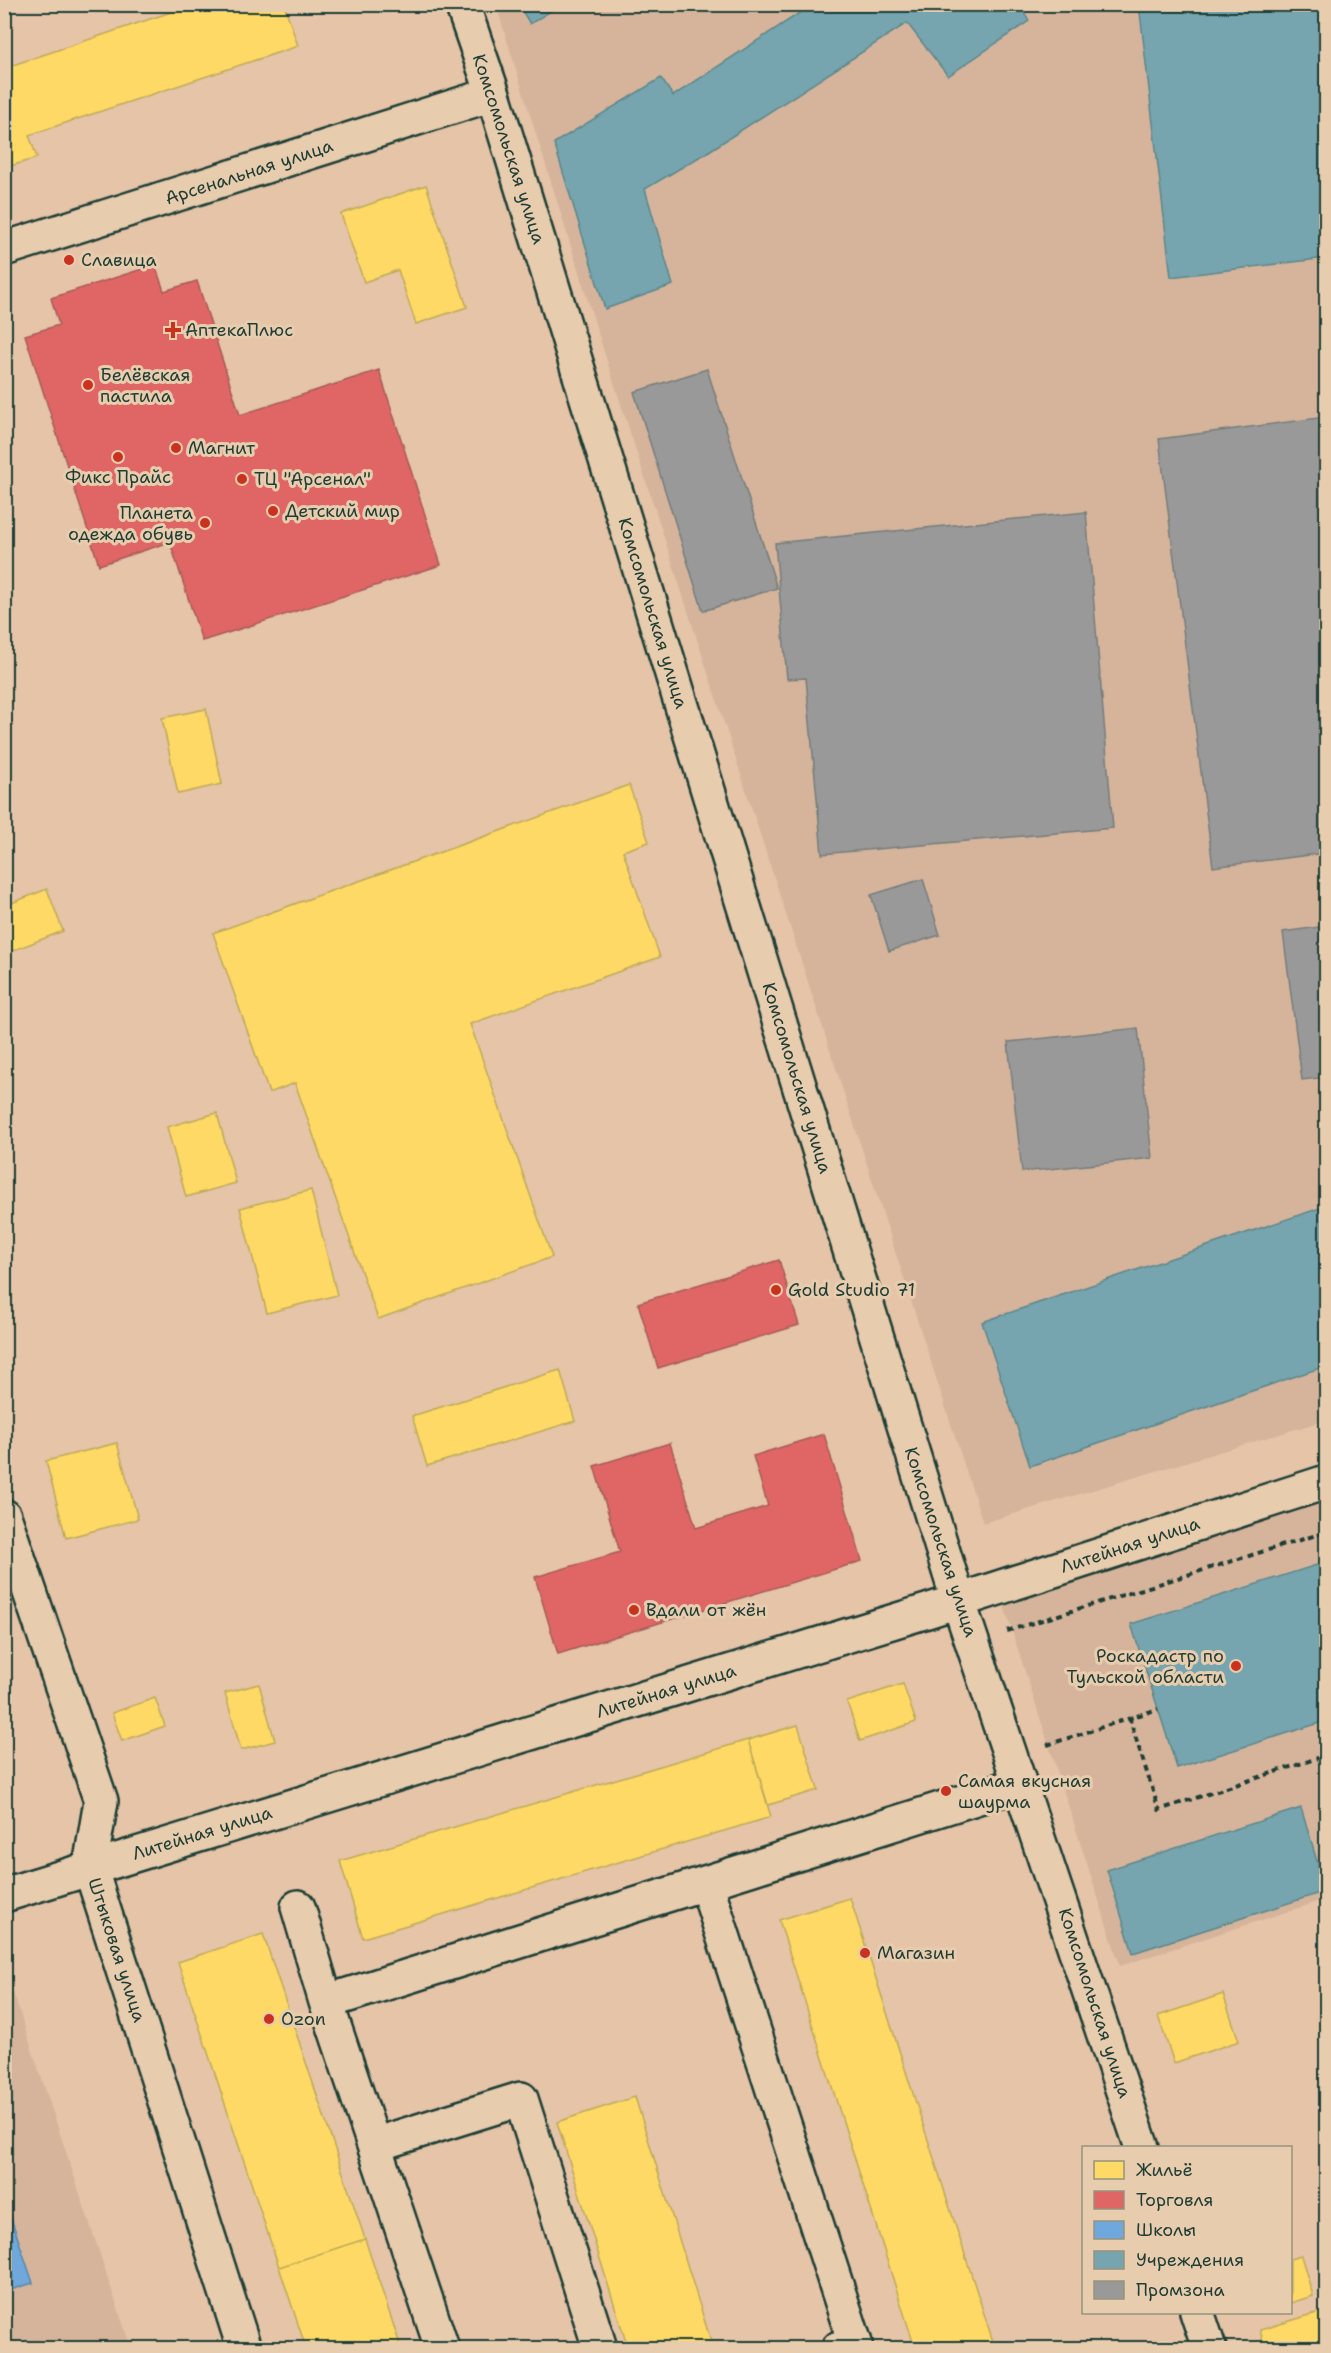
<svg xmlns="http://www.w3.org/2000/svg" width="1331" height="2353" font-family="'Shantell Sans',sans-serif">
  <rect width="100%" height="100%" fill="#e5c4a8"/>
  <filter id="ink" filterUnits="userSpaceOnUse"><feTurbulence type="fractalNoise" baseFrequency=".0167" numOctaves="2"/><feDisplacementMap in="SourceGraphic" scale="12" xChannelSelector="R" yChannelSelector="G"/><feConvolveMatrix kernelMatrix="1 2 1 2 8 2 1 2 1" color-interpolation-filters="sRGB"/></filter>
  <g filter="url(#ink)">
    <path fill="#d6b49b" d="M496,5H1326V1420L983,1523L597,330Z
      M1326,1501V1899L1120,1966L1004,1606Z
      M8,1977L131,2348H5L4,1978Z"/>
    <path fill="#ffd966" stroke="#bcaa57" stroke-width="1.5" d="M195,4H284L298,46L29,135L37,158L4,168V93L9,92L4,77V68Z
      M426,185L467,307L416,324L398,270L364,282L341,214Z
      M206,709L222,784L178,794L162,718Z
      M629,785L649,842L623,851L660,957L470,1024L552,1257L378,1319L295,1083L269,1093L213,933Z
      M47,889L63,931L4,954V906Z
      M217,1113L236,1183L186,1197L167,1127Z
      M311,1190L337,1295L267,1313L240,1208Z
      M560,1370L575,1421L427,1466L412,1416Z
      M117,1443L138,1519L66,1538L46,1461Z
      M259,1684L275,1741L241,1750L225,1693Z
      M903,1684L916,1722L860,1741L847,1702Z
      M155,1698L165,1726L122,1741L112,1713Z
      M798,1725L818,1790L768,1805L748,1740Z
      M748,1740L771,1817L363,1938L340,1861Z
      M850,1898L995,2348H915L779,1920Z
      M263,1934L365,2239L279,2267L178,1962Z
      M1223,1994L1239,2041L1174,2063L1158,2016Z
      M635,2097L713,2348H628L557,2122Z
      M365,2239L401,2348H306L279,2267Z
      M1301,2256L1313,2296L1290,2303V2259Z
      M1320,2312L1326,2335V2348H1265L1260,2330Z"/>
    <path fill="#e06666" stroke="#a65a57" stroke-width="1.5" d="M155,265L164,291L197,281L240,415L379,370L441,565L202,641L170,542L99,565L25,335L59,325L51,298Z
      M779,1260L799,1325L658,1368L638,1303Z
      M824,1434L862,1561L558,1654L535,1577L620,1552L594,1466L670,1443L696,1528L768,1506L753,1456Z"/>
    <path fill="#6fa8dc" stroke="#5788aa" stroke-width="1.5" d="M11,2218L33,2283L4,2292V2220Z"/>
    <path fill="#76a5af" stroke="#5c868a" stroke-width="1.5" d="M518,4H562L530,24Z
      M813,4H1019L1029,21L948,76L907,23L706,153L645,189L673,285L605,309L554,143L661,78L673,96Z
      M1139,4H1326V258L1171,277Z
      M1326,1206V1366L1030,1466L982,1322Z
      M1326,1562V1721L1177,1768L1131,1624Z
      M1301,1808L1326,1891L1133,1953L1107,1870Z"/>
    <path fill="#999" stroke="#747d7b" stroke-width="1.5" d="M707,369L777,588L703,611L634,392Z
      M1326,417V853L1213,867L1159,439Z
      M1086,512L1113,828L822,854L806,678L787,679L775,543Z
      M923,879L940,935L889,951L871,895Z
      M1326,926V1077L1302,1080L1283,932Z
      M1138,1028L1152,1158L1022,1172L1008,1042Z"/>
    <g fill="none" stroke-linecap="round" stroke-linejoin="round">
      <g stroke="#1f3d34" stroke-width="38">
        <path id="minor" d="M462,4L493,94L958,1600L1142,2148
          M4,249L493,94
          M4,1516L101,1801L90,1867L244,2348
          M706,1883L855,2343L839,2348
          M4,1895L927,1611L1326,1482
          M298,1907L326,2002L1020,1784
          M326,2002L442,2348
          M374,2145L521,2099L600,2348
          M1197,2312L1209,2348"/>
      </g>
      <path stroke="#1f3d34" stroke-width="4" stroke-dasharray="6 4.5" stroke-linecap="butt" d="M1007,1631L1326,1532
        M1129,1717L1159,1810L1321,1757
        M1047,1745L1158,1709"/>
      <use href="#minor" stroke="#e7ccae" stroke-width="33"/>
    </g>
  </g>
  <g fill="#c8321e" stroke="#e7ccae" stroke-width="2">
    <circle cx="69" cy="260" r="6"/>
    <path d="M170 321h6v6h6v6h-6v6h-6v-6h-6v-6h6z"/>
    <circle cx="88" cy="385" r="6"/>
    <circle cx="176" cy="448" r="6"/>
    <circle cx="118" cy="457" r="6"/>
    <circle cx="242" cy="479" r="6"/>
    <circle cx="273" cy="511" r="6"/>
    <circle cx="205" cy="523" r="6"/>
    <circle cx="776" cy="1290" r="6"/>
    <circle cx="634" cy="1610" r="6"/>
    <circle cx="1236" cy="1666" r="6"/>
    <circle cx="946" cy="1791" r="6"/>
    <circle cx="865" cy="1953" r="6"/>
    <circle cx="269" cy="2019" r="6"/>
  </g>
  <g text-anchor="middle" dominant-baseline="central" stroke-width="6" stroke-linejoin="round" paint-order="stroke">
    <g font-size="18" fill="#1f3d34" stroke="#e7ccae">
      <text transform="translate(509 149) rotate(72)">Комсомольская улица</text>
      <text transform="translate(249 172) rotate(-18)">Арсенальная улица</text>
      <text transform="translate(653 613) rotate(73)">Комсомольская улица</text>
      <text transform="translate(797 1078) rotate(73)">Комсомольская улица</text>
      <text transform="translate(941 1542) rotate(72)">Комсомольская улица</text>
      <text transform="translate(1130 1545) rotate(-18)">Литейная улица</text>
      <text transform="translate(666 1691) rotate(-17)">Литейная улица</text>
      <text transform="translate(202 1833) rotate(-17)">Литейная улица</text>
      <text transform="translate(117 1950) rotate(72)">Штыковая улица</text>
      <text transform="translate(1095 2003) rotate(72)">Комсомольская улица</text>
    </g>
    <g font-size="18" fill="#1f3d34" stroke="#e7ccae" text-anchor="start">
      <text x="81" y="260">Славица</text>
      <text x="185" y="330">АптекаПлюс</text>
      <text x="100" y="375">Белёвская<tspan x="100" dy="21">пастила</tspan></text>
      <text x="188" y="448">Магнит</text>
      <text x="118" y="477" text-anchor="middle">Фикс Прайс</text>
      <text x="254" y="479">ТЦ "Арсенал"</text>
      <text x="285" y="511">Детский мир</text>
      <text x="193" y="513" text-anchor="end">Планета<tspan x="193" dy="21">одежда обувь</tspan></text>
      <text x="788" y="1290">Gold Studio 71</text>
      <text x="646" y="1610">Вдали от жён</text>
      <text x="1224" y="1656" text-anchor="end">Роскадастр по<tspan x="1224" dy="21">Тульской области</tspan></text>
      <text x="958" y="1781">Самая вкусная<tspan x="958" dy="21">шаурма</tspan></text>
      <text x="877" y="1953">Магазин</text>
      <text x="281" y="2019">Ozon</text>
    </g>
  </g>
  <rect width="1331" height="2353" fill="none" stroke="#e7ccae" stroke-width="24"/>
  <rect x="12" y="12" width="1307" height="2329" fill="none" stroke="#1f3d34" stroke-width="2" filter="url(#ink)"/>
  <rect x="1082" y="2146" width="210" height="168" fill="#e7ccae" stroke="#97937d" stroke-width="1.5"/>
  <rect x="1094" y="2161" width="30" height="18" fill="#ffd966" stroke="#97937d" stroke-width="1.5"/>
  <text x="1136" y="2176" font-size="18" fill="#1f3d34">Жильё</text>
  <rect x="1094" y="2191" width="30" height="18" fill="#e06666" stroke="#97937d" stroke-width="1.5"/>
  <text x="1136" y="2206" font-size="18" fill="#1f3d34">Торговля</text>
  <rect x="1094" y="2221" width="30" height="18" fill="#6fa8dc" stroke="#97937d" stroke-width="1.5"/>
  <text x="1136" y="2236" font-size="18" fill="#1f3d34">Школы</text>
  <rect x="1094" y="2251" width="30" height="18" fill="#76a5af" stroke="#97937d" stroke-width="1.5"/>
  <text x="1136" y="2266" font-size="18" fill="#1f3d34">Учреждения</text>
  <rect x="1094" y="2281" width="30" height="18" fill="#999999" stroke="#97937d" stroke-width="1.5"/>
  <text x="1136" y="2296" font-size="18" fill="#1f3d34">Промзона</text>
</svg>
